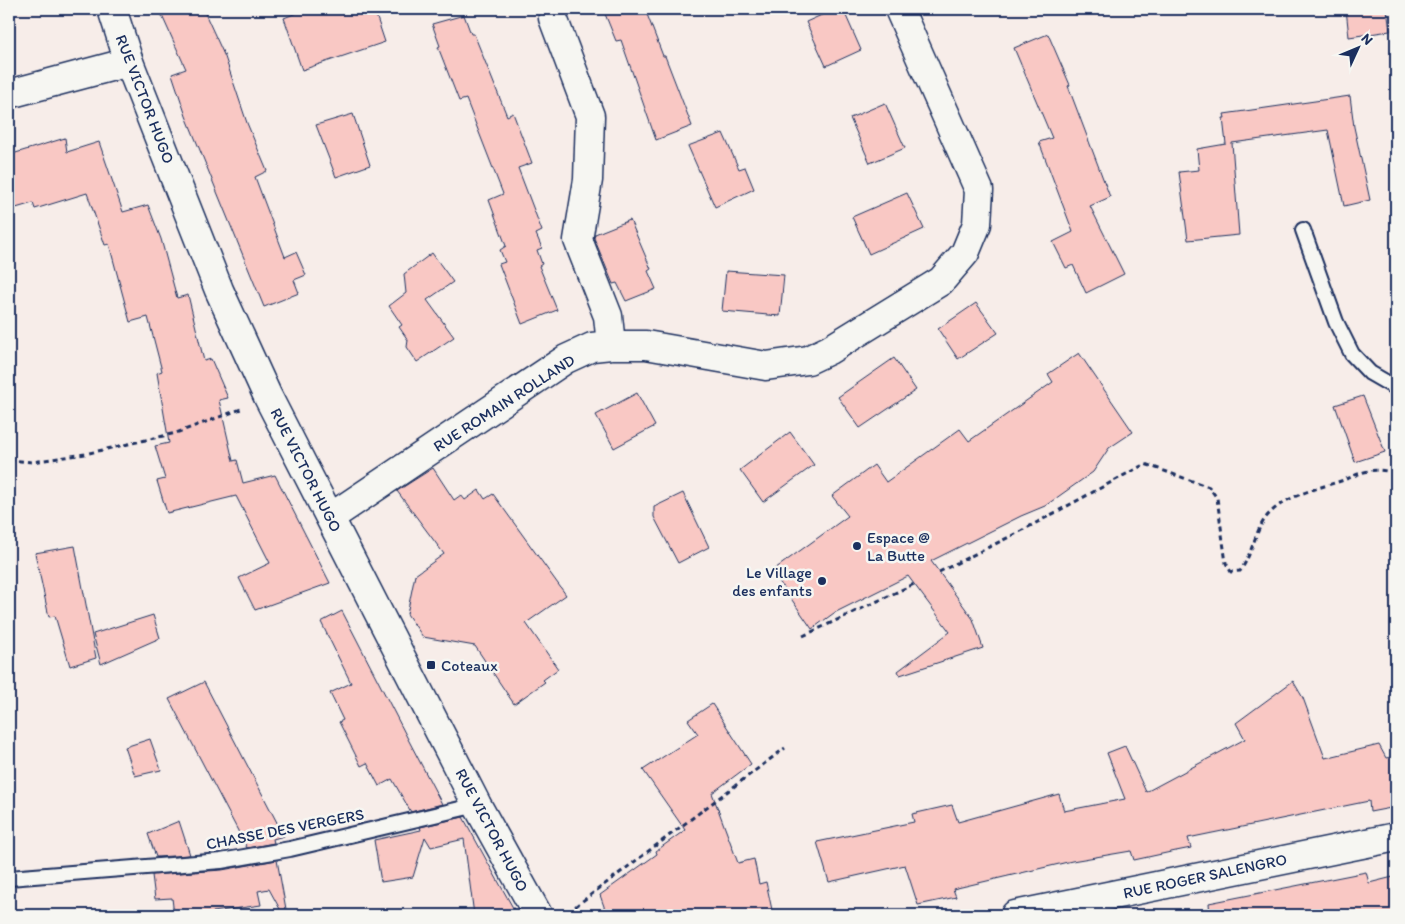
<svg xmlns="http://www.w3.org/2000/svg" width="1405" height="924" font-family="Itim,sans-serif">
  <rect width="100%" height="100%" fill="#f7ede9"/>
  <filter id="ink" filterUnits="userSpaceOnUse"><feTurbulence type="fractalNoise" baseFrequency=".02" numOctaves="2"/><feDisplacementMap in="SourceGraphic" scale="10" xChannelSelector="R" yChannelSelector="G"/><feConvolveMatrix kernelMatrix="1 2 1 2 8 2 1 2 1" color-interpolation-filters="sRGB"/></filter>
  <g filter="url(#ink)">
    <path fill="#f9c8c4" stroke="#1b2f5e" d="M159,9H203L225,57L247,123L267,171L255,177L285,257L296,252L306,275L294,280L299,293L264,307L186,116L172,74L186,69Z
      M306,9H374L385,42L302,70L284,18Z
      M603,9H645L663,56H665L692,126L656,140L621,40L616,41Z
      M835,9H843L861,50L826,66L806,22Z
      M1346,9H1387L1390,31L1349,37Z
      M464,15L471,34H474L507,116L513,113L532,163L518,168L542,231L536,234L542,248L537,250L542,264L539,266L557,310L522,324L499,264L505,262L500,250L506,246L489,200L503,194L466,99L459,101L438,47L440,46L432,24Z
      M1048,34L1070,85L1068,86L1110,197L1090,206L1124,274L1086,293L1073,265L1066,268L1053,242L1073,232L1039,142L1052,138L1014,48Z
      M1350,96L1354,127L1370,200L1344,206L1328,130L1232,143L1239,235L1188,240L1179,172L1199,170L1197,149L1226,144L1223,118H1225L1224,114Z
      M885,103L905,148L870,163L850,118Z
      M353,114L370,165L336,177L316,125Z
      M723,133L739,169L745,167L754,189L715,207L688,146Z
      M65,138L67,152L99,142L123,212L148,205L161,239L177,298L188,295L204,361L211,359L228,398L219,400L233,461L237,460L243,483L275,475L330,583L255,610L239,578L270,563L236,496L167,513L157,481L165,479L155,446L169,443L157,373L162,371L148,317L130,322L109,244L105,245L87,193L35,209L33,203L9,210V155Z
      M907,193L924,229L869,254L852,217Z
      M630,220L651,269L648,271L656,289L626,301L617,283L613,284L594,238L595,234Z
      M432,253L453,282L427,300L454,337L417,362L407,347L408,340L399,327L402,325L389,306L406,293L404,274Z
      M726,271L784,275L780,316L722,311Z
      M976,303L998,333L958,359L938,329Z
      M1079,353L1133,432L1109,448L1093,472L1045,506L1021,516L931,561L973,619L983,648L900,675L898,671L950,632L908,576L834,613L812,629L772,571L848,516L832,496L874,465L886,482L960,429L969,441L1053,382L1048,374Z
      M894,358L916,390L860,428L838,397Z
      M637,393L655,426L614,448L596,415Z
      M1363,396L1385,452L1355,462L1335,405Z
      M790,432L814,465L763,502L740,470Z
      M433,468L454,500L461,495L465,500L479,490L485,499L493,494L566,595L526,623L558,669L543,680L545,682L514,704L475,646L423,637L407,614L415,575L444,554L397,491Z
      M683,493L709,547L678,563L654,517V507Z
      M75,546L96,658L70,666L55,616L49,617L35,553Z
      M342,611L409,741L442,804L411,812L392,779L379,786L367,763L361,766L339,722L343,720L330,693L351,683L321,622Z
      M153,615L160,638L101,664L93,634Z
      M1293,681L1303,698L1325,758L1379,745L1386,758L1396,756V807L1370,812L1369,801L1188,838L1191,848L1171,852L1134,860L1131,851L1072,861L953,889L956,897L918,905L905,865L829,882L817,842L914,822L912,814L952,805L958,822L1059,794L1064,811L1125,799L1107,753L1125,746L1146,792L1245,739L1236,723Z
      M204,682L284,836L273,839L274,843L247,848L169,699Z
      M712,704L751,764L712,793L738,863L754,859L759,884L766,882L772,910L765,912V915H607L600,895L657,854L656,851L685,830L643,770L698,734L688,720Z
      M150,739L161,770L135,776L125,747Z
      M463,817L488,863L517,915H474L464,839L431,847L425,837L413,877L381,882L374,840L421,830L420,827Z
      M179,821L190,855L156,857L148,834Z
      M277,860L286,909L281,911L269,889L258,891L261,905L213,912L214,915H174L172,898L155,899L152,875L222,870Z
      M1366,872L1369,883L1393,877L1396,890V915H1210L1209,903Z"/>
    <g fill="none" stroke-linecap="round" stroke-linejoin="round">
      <g stroke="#1b2f5e" stroke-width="18">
        <path id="service" d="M1303,230L1336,322L1352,354L1370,373L1396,388
          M9,878L221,861L290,849L477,805"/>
      </g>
      <g stroke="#1b2f5e" stroke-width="31">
        <path id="minor" d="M553,18L590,116L588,180L578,240L608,316L611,345
          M9,94L129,62
          M331,517L566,359L592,347L611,345H646L766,366L808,360L829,350L941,281L965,253L977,224L979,190L899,9"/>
      </g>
      <g stroke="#1b2f5e" stroke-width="31">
        <path id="secondary" d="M112,9L129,62L219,290L268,397L477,805L538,915
          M1015,915L1396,837"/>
      </g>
      <path stroke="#1b2f5e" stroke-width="3" stroke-dasharray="5 4" stroke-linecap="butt" d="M9,460L32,462L85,454L176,433L241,409
        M939,572L1021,531L1145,464L1209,487L1217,498L1226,563L1231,572L1240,571C1253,554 1255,527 1270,513C1289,494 1320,488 1344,480C1352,477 1361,472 1369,471C1378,469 1388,471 1396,473
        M803,636L914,584
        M568,912L785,748"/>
      <use href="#service" stroke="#f6f6f2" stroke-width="14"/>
      <use href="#minor" stroke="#f6f6f2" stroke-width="28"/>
      <use href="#secondary" stroke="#f6f6f2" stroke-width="28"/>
    </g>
  </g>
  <g fill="#1b2f5e" stroke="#f6f6f2" stroke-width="2">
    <circle cx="857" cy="546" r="5"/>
    <circle cx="822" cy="581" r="5"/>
    <rect x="426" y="660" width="10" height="10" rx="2.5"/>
  </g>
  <g text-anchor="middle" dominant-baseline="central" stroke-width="5" stroke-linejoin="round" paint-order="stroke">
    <g font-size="16" fill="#1b2f5e" stroke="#f6f6f2">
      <text transform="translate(145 99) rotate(69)">RUE VICTOR HUGO</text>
      <text transform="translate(504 403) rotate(-33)">RUE ROMAIN ROLLAND</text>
      <text transform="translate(306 470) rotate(63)">RUE VICTOR HUGO</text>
      <text transform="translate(285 829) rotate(-11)">CHASSE DES VERGERS</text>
      <text transform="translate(492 830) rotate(62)">RUE VICTOR HUGO</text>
      <text transform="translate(1205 876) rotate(-12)">RUE ROGER SALENGRO</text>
    </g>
    <g font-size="16" fill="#1b2f5e" stroke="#f6f6f2" text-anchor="start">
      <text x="867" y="537">Espace @<tspan x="867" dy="18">La Butte</tspan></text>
      <text x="812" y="572" text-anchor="end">Le Village<tspan x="812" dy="18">des enfants</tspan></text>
      <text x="441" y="665">Coteaux</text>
    </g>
  </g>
  <rect width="1405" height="924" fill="none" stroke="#f6f6f2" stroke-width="30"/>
  <rect x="15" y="15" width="1375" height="894" fill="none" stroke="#1b2f5e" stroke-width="2" filter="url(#ink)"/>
  <g transform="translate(1358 48) rotate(46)" stroke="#f6f6f2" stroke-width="4" paint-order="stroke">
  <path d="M0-4L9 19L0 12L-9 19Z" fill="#1b2f5e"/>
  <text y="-8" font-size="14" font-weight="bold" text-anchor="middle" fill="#1b2f5e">N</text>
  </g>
</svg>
